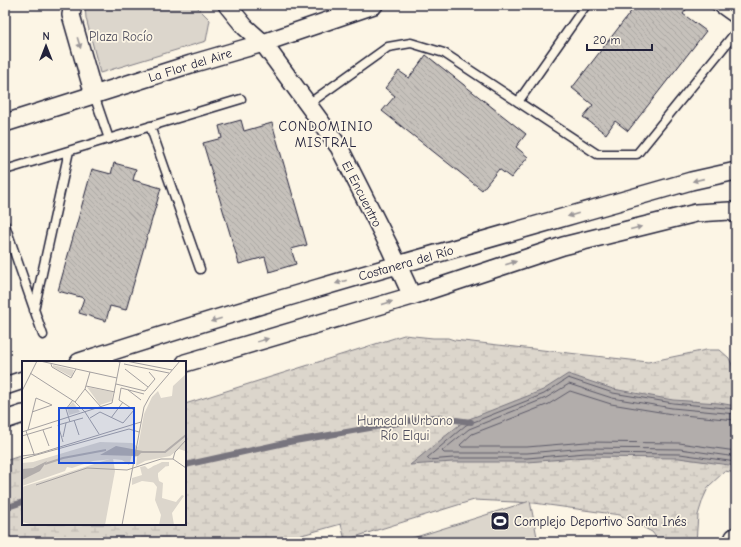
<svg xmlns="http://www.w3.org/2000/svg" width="741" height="547" font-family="'Comic Neue',sans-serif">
  <defs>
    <pattern id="wetland-marsh" width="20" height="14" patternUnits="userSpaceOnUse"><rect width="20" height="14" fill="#dcd6cc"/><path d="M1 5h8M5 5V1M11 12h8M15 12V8" fill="none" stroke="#bcb7b0"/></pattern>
    <pattern id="building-back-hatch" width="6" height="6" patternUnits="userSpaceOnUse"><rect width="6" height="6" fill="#c6c1bb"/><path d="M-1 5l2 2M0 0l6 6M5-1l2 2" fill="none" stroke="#aaa6a2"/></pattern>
  </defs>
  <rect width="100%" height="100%" fill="#fcf5e5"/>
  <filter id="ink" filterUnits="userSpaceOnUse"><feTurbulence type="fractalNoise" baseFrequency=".025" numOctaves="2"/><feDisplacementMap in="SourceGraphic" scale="8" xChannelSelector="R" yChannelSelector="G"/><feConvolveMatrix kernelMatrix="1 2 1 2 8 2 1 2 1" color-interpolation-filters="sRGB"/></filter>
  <g filter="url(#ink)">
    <path fill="url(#wetland-marsh)" stroke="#7f7c84" d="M404,335L433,338H448L454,340L648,362L706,350H720L729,358L733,367V379L736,383V473L725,471L709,486L703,499L698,515L696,542H660L652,532L620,515L534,503L474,500L345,540L341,524L277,542H5V461L23,455V524H185V404Z"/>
    <path fill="#dcd6cc" stroke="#7f7c84" d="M85,5H195L210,20L206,41L100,73L86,18Z
      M530,501L538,542H400Z"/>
    <path fill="#b2adab" stroke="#78757e" d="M568,374L613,389L673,400L719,403L736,406V466L679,458L586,457L528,462H453L410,465L464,421L543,390Z"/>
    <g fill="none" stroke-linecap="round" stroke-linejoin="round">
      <path stroke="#5c5a68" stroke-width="1" d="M736,409L673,403L613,393L568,378L544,394L466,425L427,458L429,460L453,458H527L586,453L680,454L736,462
        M736,414L672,408L612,398L569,384L546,398L469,429L442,451L444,453H527L586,448L680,449L736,457
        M736,420L672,414L611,404L570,391L549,404L472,434L460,445L462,447H527L586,442L679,443L736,451"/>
      <path stroke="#78757e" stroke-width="6" d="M185,465L289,442L433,417L471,422
        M5,508L23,502"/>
    </g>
    <path fill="url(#building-back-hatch)" stroke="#22223b" d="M636,5H689L683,14L706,31L628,131L615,121L606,134L583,117L593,105L572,88Z
      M426,55L526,134L516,147L528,157L511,178L499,169L482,190L382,111L395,96L385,88L399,71L409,78Z
      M241,120L244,131L272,123L307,245L291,249L296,264L269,272L265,257L239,264L203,143L222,138L219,126Z
      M114,163L136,169L133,180L161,188L126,310L110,306L106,321L79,313L84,298L58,291L92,169L111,174Z"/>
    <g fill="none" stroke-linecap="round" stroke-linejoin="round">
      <g stroke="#22223b" stroke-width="11">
        <path id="service" d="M715,5L736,20
          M94,95L109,139
          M518,102L586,5
          M307,105L388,47L411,43L444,53L597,154H637L736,32
          M150,126L200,269
          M5,170L241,99
          M5,225L43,335
          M34,310L69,151"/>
      </g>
      <g stroke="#22223b" stroke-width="20">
        <path id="minor" d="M73,5L71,15L94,95
          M227,5L245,27L263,43L339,147L390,248L412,296
          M5,123L191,64L263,43L374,5
          M79,362C281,296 486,240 691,181L736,171
          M185,363L412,296L563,246L696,213L730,211L736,214
          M5,386L23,380
          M5,420L23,414"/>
      </g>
      <g stroke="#22223b" stroke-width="25">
        <path id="secondary" d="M735,542L736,539"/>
      </g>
      <use href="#service" stroke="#fcf5e5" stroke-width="8"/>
      <use href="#minor" stroke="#fcf5e5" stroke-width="17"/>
      <use href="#secondary" stroke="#fcf5e5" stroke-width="22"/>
    </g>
    <defs><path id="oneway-solid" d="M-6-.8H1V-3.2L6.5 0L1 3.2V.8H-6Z"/></defs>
    <g fill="#9a9698">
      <use href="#oneway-solid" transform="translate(79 43) rotate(73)"/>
      <use href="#oneway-solid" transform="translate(698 180) rotate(167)"/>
      <use href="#oneway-solid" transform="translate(573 215) rotate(164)"/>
      <use href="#oneway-solid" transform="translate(636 228) rotate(-14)"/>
      <use href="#oneway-solid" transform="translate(511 263) rotate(-18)"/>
      <use href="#oneway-solid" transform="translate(341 282) rotate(163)"/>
      <use href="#oneway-solid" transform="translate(387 303) rotate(-17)"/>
      <use href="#oneway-solid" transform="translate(216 320) rotate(163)"/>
      <use href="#oneway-solid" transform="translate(263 340) rotate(-16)"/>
    </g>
  </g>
  <defs>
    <g id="stadium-square" transform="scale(1)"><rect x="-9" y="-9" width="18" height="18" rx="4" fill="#22223b" stroke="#fcf5e5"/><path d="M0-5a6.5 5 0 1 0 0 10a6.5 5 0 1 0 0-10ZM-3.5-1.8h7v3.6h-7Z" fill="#fff"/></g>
  </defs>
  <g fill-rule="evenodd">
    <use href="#stadium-square" x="500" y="521"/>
  </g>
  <g text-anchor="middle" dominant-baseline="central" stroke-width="3.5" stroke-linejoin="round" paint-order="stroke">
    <g font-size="13" fill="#504f5f" stroke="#fcf5e5">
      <text x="121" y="36">Plaza Rocío</text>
      <text x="405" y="420">Humedal Urbano<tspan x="405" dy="15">Río Elqui</tspan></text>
    </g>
    <g font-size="13" fill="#22223b" stroke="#fcf5e5">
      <text transform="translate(190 65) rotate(-17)">La Flor del Aire</text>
      <text transform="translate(362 194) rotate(63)">El Encuentro</text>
      <text transform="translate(406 263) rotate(-16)">Costanera del Río</text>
    </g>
    <g font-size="13" fill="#22223b" stroke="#fcf5e5" text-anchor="start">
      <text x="514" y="521">Complejo Deportivo Santa Inés</text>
    </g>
    <g font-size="14" letter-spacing="1" fill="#22223b" stroke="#fcf5e5">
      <text x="326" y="126">CONDOMINIO<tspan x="326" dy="16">MISTRAL</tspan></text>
    </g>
  </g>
  <g transform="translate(22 361)">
    <rect width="164" height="164" fill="#fcf5e5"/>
    <path d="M140,101H144L143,106L136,112V122L120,120L110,124V117L120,114L118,106L123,105L126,108Z" fill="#dcd6cc"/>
    <path d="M164,13L163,90L157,88L148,95L123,100L114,105L115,96L110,94L107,104L100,99L91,98L71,100L50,107L45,106L43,110L0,125V102L11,101L78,81L110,82L116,86L122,53L130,36L136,30L139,37L150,35L151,25ZM144,101H147V105L140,106L135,111L137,120L141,122L140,137L154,141L160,134L162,135L150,152L152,164H137L139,154L133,139L135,126L125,113L131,105Z" fill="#dcd6cc"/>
    <path d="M31,4L52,9L50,16L31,6ZM65,26L91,31L90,40L78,44ZM51,41L58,51L47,54L45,47ZM91,97L93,110L83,164H11L0,161V126Z" fill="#dcd6cc"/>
    <path d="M94,85L99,86L121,90L116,95L78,94ZM25,100L18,110L0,119V108L11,107Z" fill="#b2adab"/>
    <path fill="none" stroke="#b2adab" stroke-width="2" d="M119,91H143L164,74M23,103L41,97L84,89"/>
    <path fill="none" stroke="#a5a1a1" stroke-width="1" d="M18,0L95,17M104,0L150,9M29,3L30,6L49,17L54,8M102,3L147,12M103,8L126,26M8,12L53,41L63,51L77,73M94,23L123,30L133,18L127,11M64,25L93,31M63,28L79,46M106,29L119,39M0,30L15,0M53,41L63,28L68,11M10,51L30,44M68,57L78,51L101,62L112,49L97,39L99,27L122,33M89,57L101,41M52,59L57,74M48,61L44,48L51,39M6,69L14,37L30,44M21,69L27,85M4,70L12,93M0,71L90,42L98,1L93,0M0,75L30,66M41,76L44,62M41,81L36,64L61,57M0,95L15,93L119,61M0,98L107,68L117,71M151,98L153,91L164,79M14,124L65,107L105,109L139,98H151L164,107M100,164L122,46L128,35L158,0"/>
    <path fill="#1d4ed8" fill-opacity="0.15" stroke="#1d4ed8" stroke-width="2" d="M37,47H112V102H37Z"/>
    <rect width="164" height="164" fill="none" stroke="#22223b" stroke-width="2"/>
  </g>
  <rect width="741" height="547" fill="none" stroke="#fcf5e5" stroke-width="20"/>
  <rect x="10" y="10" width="721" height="527" fill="none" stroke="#22223b" stroke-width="1.5" filter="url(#ink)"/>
  <g transform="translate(46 46)" stroke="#fcf5e5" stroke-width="3" paint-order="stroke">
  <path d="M0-3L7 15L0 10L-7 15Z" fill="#22223b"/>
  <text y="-6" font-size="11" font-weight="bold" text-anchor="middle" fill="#22223b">N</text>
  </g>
  <path d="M587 44v6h65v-6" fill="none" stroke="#22223b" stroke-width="2"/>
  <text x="593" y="44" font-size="12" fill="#22223b" stroke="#fcf5e5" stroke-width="3" paint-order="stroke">20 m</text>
</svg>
